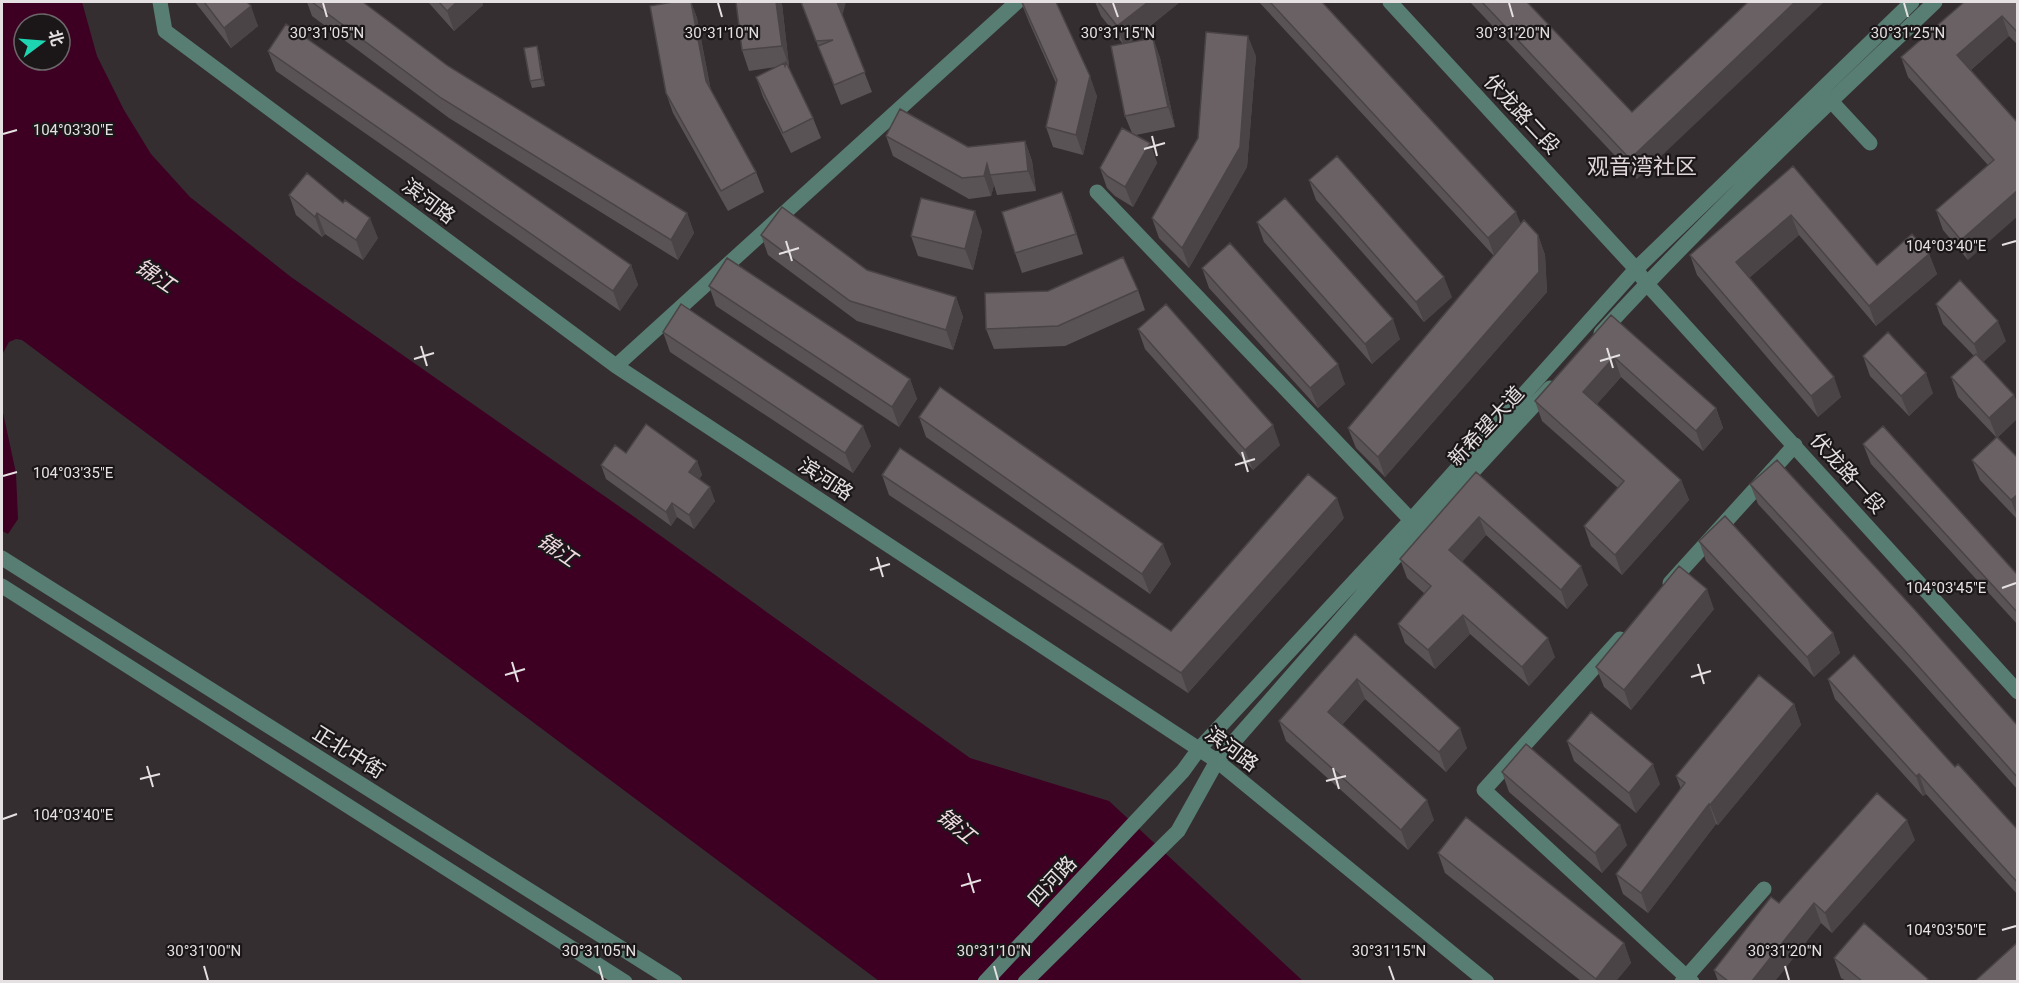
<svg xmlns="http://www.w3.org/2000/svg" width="2019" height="983" font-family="Roboto,'Noto Sans SC',sans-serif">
  <rect width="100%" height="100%" fill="#352e31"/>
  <path fill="#3d0022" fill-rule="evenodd" d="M2,2H82L97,56L124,110L151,154L190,197L291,277L633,516L970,758L1109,801L1303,981H879L22,340L16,339L9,342L2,355ZM24,24H60V60H24Z
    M2,408L16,473L18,519L8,534L2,531Z"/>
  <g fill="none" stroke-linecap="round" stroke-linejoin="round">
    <path stroke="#587d72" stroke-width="15" d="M160,2L165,31L616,366L1217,761L1487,982
      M1390,2L1636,269L1646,283L2018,692
      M1831,101L1870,143
      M1097,192L1411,520
      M1601,333C1707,217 1822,110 1935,2
      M616,366L1017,2
      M2,558L675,982
      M1670,583L1795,445
      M2,586L625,982
      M1620,639L1484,790L1692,982
      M985,982L1183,771L1199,749L1411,520L1636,269L1912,2
      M1025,982L1178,831L1217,761L1418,531L1550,388
      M1682,982L1764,889"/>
  </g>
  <path fill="#5a5356" d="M195,2H247L258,26L231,48Z
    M307,2H363L448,66L687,213L694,233L678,260L449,118L312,16Z
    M428,2H482L483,5L454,31Z
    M673,2H691L697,18L711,91L756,172L764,192L728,211L673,113L666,93Z
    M801,2L842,15L872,92L841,105Z
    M1021,2L1097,96L1083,155L1053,147L1046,127L1056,83L1029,22Z
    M1095,2H1180L1129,43L1153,38L1160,58L1175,127L1136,135L1150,143L1157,163L1133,207L1115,196L1107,188L1100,168L1132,133L1125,116L1123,44L1101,16Z
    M1259,2H1322L1521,224L1538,235L1545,255L1547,292L1385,477L1356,448L1348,428L1494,256Z
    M1470,2H1527L1632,112L1637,179Z
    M2018,2V45L2009,36L1971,70L2018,123L1968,260L1943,230L1936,210L1988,165L1908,77L1901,57Z
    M782,4L789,66H788L813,118L821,138L791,153L763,97L756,77L776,67L749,71L742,50Z
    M537,46L539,53L545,86L532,88L530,81Z
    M268,51L631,265L638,285L620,311L276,71Z
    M1256,56L1247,167L1189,268L1159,238L1152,218L1198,138Z
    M886,136L968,147L1025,141L1032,161L1036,191L997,195L994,185L991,196L969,199L893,156Z
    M1793,166L1877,265L1929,254L1937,274L1876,326L1799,235L1749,278L1841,397L1818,417L1697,275L1690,255Z
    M1309,180L1452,297L1424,322L1316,200Z
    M289,195L378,238L363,260L325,234L322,237L296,215Z
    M1070,212L1083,254L1022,273L1015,253Z
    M1257,222L1400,339L1372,364L1264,242Z
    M982,231L973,270L918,256L911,236Z
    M761,235L867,270L956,297L963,317L953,350L857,321L768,255Z
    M1202,268L1345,384L1318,408L1209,288Z
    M709,286L910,379L917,399L899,427L716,306Z
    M1138,290L1145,310L1065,346L994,349L986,329Z
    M1936,304L2006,341L1983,362L2018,418L1998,437L2018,458V520L1980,480L1972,460L1996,437L1958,397L1951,377L1974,356L1943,324Z
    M1611,315L1716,408L1723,428L1703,451L1621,377L1597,404L1681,480L1689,500L1622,575L1591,546L1584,526L1618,488L1542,421L1535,401Z
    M1138,329L1280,445L1253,470L1145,349Z
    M663,332L871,446L853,473L670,352Z
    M1863,356L1933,393L1909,416L1870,376Z
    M919,417L1171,564L1150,594L926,437Z
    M1863,444L2016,573L2018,572V625L1871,464Z
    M626,453L697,461L702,475L699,479L715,501L694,529L677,517L671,526L606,479L601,465Z
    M1476,472L1588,585L1567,609L1486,535L1462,561L1555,657L1529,686L1470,634L1435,669L1405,643L1398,624L1425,594L1407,578L1400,559Z
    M882,475L1171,631L1344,518L1188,693L889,495Z
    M1750,484L2018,726V790L1911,670L1758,504Z
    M1699,541L1833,633L1840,653L1814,677L1706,561Z
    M1714,609L1631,710L1604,687L1596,667Z
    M1355,634L1467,748L1446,772L1365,699L1342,725L1434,820L1408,850L1286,741L1279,721Z
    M1828,679L1955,767L2018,830V895L1926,794L1923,796L1835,699Z
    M1794,704L1801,725L1718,825L1716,824L1648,913L1623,894L1616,874L1681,789L1676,776Z
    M1567,741L1660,784L1636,813L1574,761Z
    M1502,772L1627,845L1602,873L1509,792Z
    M1915,840L1832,933L1821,923L1775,981H1718L1714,970L1779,903Z
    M1438,853L1624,943L1631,963L1616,981H1581L1445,873Z
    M1834,958L1929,981H1846L1841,978Z"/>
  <path fill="#4a4446" d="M457,2H482L483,5L454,31L447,11Z
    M691,2L697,18L713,101L706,81Z
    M776,2H781L782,4L789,66L782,46Z
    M837,2H846L842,17Z
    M1148,2H1180L1124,46L1117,26Z
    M1795,2H1824L1637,179L1630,159Z
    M251,6L258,26L231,48L224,28Z
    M2002,16L2009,36L1965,75L1957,55Z
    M1248,36L1256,56L1247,167L1189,268L1182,248Z
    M1153,38L1160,58L1175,127L1168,107Z
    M537,46L539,53L545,86L542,79Z
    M1090,76L1097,96L1083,155L1076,135Z
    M1025,141L1032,161L1036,191L1028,171Z
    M1150,143L1157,163L1133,207L1125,187Z
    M987,164L994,185L991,196L984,176Z
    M2018,190V216L1968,260L1961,240Z
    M1062,192L1070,212L1083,254L1076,234Z
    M975,211L982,231L973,270L965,249Z
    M1516,212L1524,232L1495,258L1488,238Z
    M317,213L325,234L322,237L315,217Z
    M687,213L694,233L678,260L671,240Z
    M1791,215L1799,235L1744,282L1736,262Z
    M370,218L378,238L363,260L356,240Z
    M1538,235L1545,255L1547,292L1385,477L1378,457Z
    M1929,254L1937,274L1876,326L1869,306Z
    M631,265L638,285L620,311L613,291Z
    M1444,277L1452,297L1424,322L1416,302Z
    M956,297L963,317L953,350L946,330Z
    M1393,319L1400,339L1372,364L1365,344Z
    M1998,321L2006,341L1981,364L1974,344Z
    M1614,357L1621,377L1590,412L1583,392Z
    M1338,364L1345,384L1318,408L1310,388Z
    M1926,373L1933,393L1909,416L1901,396Z
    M1834,377L1841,397L1818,417L1811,396Z
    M910,379L917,399L899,427L892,407Z
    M2014,395L2018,404V418L1997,438L1989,418Z
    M1716,408L1723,428L1703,451L1696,431Z
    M1273,425L1280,445L1253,470L1245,450Z
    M863,426L871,446L853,473L845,453Z
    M697,461L702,475L694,486L689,472Z
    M1681,480L1689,500L1622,575L1615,555Z
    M710,487L715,501L694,529L689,515Z
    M2018,494V519L2011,500Z
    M1337,498L1344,518L1188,693L1181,673Z
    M672,503L677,517L671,526L666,512Z
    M1479,517L1486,535L1456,569L1449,550Z
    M1163,544L1171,564L1150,594L1142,574Z
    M1581,566L1588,585L1567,609L1561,590Z
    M1707,589L1714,609L1631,710L1624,690Z
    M1463,615L1470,634L1435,669L1428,650Z
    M1833,633L1840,653L1814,677L1807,657Z
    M1548,638L1555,657L1529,686L1522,667Z
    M1357,679L1365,699L1335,732L1328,712Z
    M1794,704L1801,725L1718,825L1710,805Z
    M1460,728L1467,748L1446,772L1439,752Z
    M1653,764L1660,784L1636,813L1629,793Z
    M1919,774L1926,794L1923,796L1916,776Z
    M1427,800L1434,820L1408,850L1401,830Z
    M1709,804L1716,824L1648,913L1641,893Z
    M1907,820L1915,840L1832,933L1825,913Z
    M1620,825L1627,845L1602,873L1595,853Z
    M1814,903L1821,923L1775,981H1752Z
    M1624,943L1631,963L1616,981H1596V979Z"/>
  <path fill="#696164" stroke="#4a4446" stroke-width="1.5" d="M204,2H247L251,6L224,28Z
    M312,2H363L448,66L687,213L671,240L441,98Z
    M439,2H457L447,11Z
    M673,2H691L706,81L756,172L721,191L666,93L650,6Z
    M736,2H776L782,46L742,50Z
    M801,2H837L865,72L834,85L818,46L833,40L816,41Z
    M1022,2H1056L1090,76L1076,135L1046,127L1057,80Z
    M1098,2H1148L1117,26Z
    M1270,2H1322L1516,212L1488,238Z
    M1482,2H1527L1632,112L1748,2H1795L1630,159Z
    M1964,2H2018V33L2002,16L1957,55L2018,123V190L1961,240L1936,210L1994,160L1901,57Z
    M286,24L631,265L613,291L268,51Z
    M1206,32L1248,36L1240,147L1182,248L1152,218L1198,138Z
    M1153,38L1168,107L1125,116L1111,46Z
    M537,46L542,79L530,81L524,48Z
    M786,62L813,118L783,133L756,77L784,63L785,66Z
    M900,109L968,147L1025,141L1028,171L990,175L987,164L984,176L962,178L886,136Z
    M1122,128L1150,143L1125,187L1107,176L1100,168Z
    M1337,156L1444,277L1416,302L1309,180Z
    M1793,166L1877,265L1912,234L1929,254L1869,306L1791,215L1736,262L1834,377L1811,396L1690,255Z
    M307,173L343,203L345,200L370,218L356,240L317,213L315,217L289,195Z
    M1062,192L1076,234L1015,253L1002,212Z
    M921,198L975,211L965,249L911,236Z
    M1285,198L1393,319L1365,344L1257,222Z
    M782,207L867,270L956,297L946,330L850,301L761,235Z
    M1524,220L1538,235L1539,272L1378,457L1348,428Z
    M1230,243L1338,364L1310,388L1202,268Z
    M1123,257L1138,290L1058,326L986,329L985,293L1048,291Z
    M727,258L910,379L892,407L709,286Z
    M1960,280L1998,321L1974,344L1936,304Z
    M681,304L863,426L845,453L663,332Z
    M1166,304L1273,425L1245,450L1138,329Z
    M1611,315L1716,408L1696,431L1614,357L1583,392L1681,480L1615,555L1584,526L1624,481L1535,401Z
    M1888,332L1926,373L1901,396L1863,356Z
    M1976,354L2014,395L1989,418L1951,377Z
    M940,387L1163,544L1142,574L919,417Z
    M646,424L697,461L689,472L710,487L689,515L672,503L666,512L601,465L615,445L626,453Z
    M1883,426L2016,573L2018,572V613L1863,444Z
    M1997,437L2018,458V494L2011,500L1972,460Z
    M900,448L1171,631L1308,474L1337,498L1181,673L882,475Z
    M1777,460L1915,610L2018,726V778L1904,650L1750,484Z
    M1476,472L1581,566L1561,590L1479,517L1449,550L1548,638L1522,667L1463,615L1428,650L1398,624L1431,586L1400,559Z
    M1725,516L1833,633L1807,657L1699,541Z
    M1679,566L1707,589L1624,690L1596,667Z
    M1355,634L1460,728L1439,752L1357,679L1328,712L1427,800L1401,830L1279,721Z
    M1854,655L1955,767L1958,764L2018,830V883L1919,774L1916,776L1828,679Z
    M1759,675L1794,704L1710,805L1709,804L1641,893L1616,874L1685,783L1676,776Z
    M1591,712L1653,764L1629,793L1567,741Z
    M1526,744L1620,825L1595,853L1502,772Z
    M1877,793L1907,820L1825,913L1814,903L1752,981H1728L1714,970L1771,897L1779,903Z
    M1466,817L1624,943L1596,979L1438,853Z
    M1864,923L1928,979L1926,981H1862L1834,958Z
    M2018,942V981H1975Z"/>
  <path fill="none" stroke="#e5e0e2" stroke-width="2" d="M323,3L327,17M718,3L722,17M1113,3L1118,17M1509,3L1513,17M1904,3L1908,17M3,134L17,130M1152,136L1157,156M1144,149L1165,143M786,241L792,261M2002,245L2016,241M779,254L799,248M421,346L427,366M1607,348L1613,368M414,359L434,353M1600,361L1620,355M1242,452L1248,472M1235,465L1255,459M3,476L17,472M877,557L883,577M870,570L890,564M2002,588L2016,583M512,662L518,682M1698,664L1704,684M505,675L525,669M1691,677L1711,671M147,766L153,787M1333,768L1339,789M140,779L160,774M1326,781L1346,776M3,819L17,814M968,873L974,893M961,886L981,880M2002,930L2016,926M204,966L208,980M599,966L603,980M994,966L998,980M1389,966L1394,980M1785,966L1789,980"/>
  <g text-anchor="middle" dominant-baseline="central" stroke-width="4.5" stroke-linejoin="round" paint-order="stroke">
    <g font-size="20" fill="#e5e0e2" stroke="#1b1719">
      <text transform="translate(1522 114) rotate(47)">伏龙路二段</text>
      <text transform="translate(429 201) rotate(37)">滨河路</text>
      <text transform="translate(1486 426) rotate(-47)">新希望大道</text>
      <text transform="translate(1848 473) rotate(48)">伏龙路一段</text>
      <text transform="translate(826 479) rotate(33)">滨河路</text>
      <text transform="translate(1232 749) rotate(37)">滨河路</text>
      <text transform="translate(349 752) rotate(32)">正北中街</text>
      <text transform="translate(1052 881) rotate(-47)">四河路</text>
    </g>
    <g font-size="21" font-style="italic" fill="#f2dce4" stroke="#1b1719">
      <text transform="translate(155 276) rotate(34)">锦江</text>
      <text transform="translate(557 550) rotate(34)">锦江</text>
      <text transform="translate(956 826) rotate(39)">锦江</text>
    </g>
    <g font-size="22" fill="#e0d6d9" stroke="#1b1719">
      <text x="1642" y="166">观音湾社区</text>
    </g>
  </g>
  <g font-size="15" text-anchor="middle" fill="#e5e0e2" stroke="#1b1719" stroke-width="4.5" stroke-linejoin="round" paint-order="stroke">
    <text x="327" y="38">30°31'05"N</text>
    <text x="722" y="38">30°31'10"N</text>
    <text x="1118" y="38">30°31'15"N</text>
    <text x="1513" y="38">30°31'20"N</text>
    <text x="1908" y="38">30°31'25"N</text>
    <text x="73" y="135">104°03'30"E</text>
    <text x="1946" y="251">104°03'40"E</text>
    <text x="73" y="478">104°03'35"E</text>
    <text x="1946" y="593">104°03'45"E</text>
    <text x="73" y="820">104°03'40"E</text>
    <text x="1946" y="935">104°03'50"E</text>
    <text x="204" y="956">30°31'00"N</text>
    <text x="599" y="956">30°31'05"N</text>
    <text x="994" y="956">30°31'10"N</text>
    <text x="1389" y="956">30°31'15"N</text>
    <text x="1785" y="956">30°31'20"N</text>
  </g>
  <rect width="2019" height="983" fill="none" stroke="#e5e0e2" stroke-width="6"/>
  <g transform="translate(42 42) rotate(74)"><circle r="28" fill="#1b1719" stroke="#6c6769" stroke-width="1.5"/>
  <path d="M0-4.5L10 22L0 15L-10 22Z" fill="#1dd5b1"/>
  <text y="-9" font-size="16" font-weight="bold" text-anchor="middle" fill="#e5e0e2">北</text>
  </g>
</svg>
